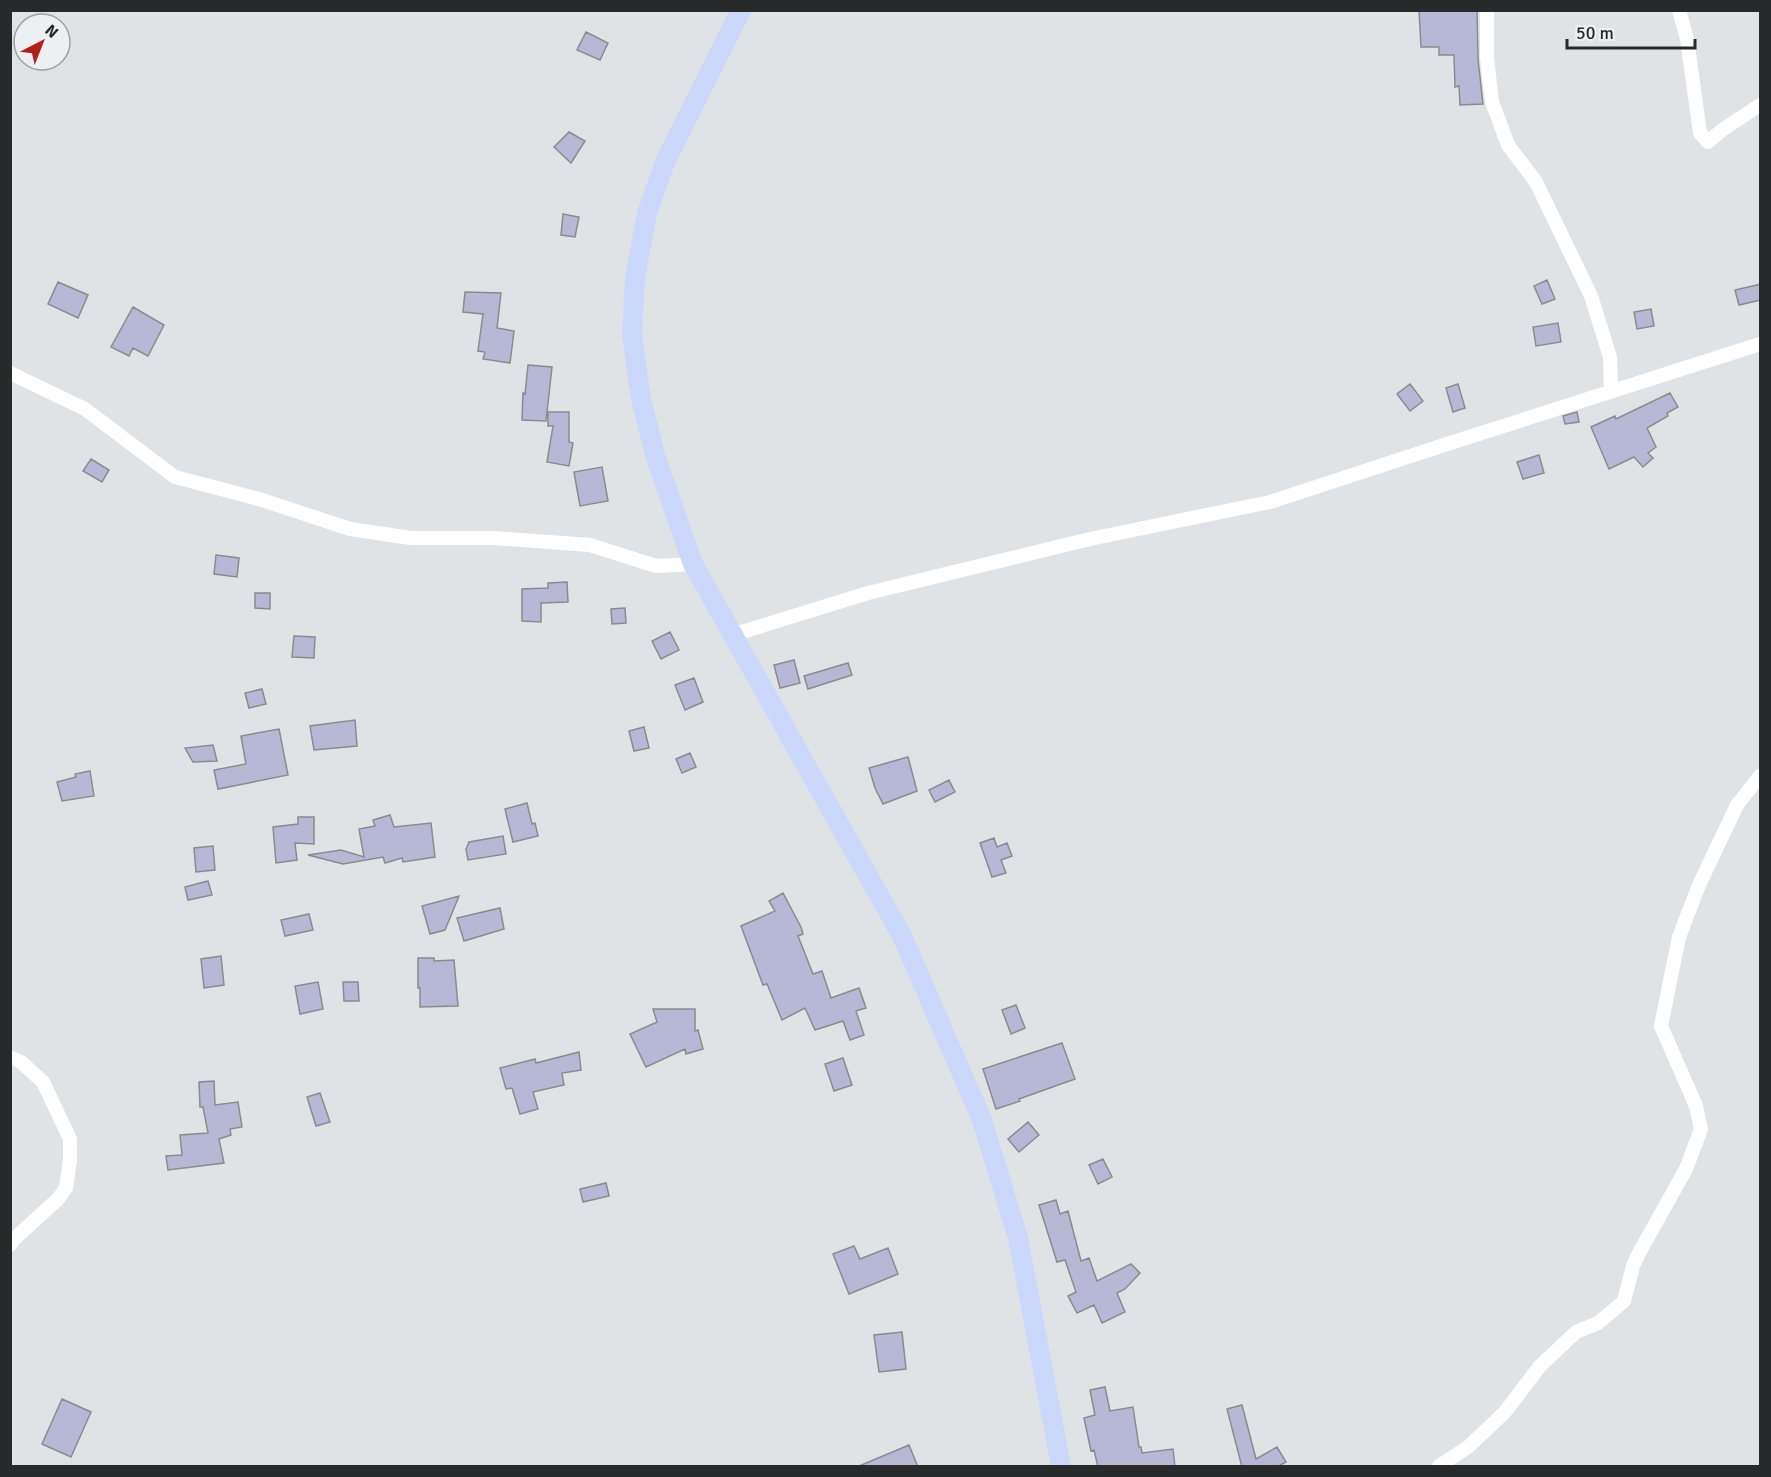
<svg xmlns="http://www.w3.org/2000/svg" width="1771" height="1477" font-family="Signika,sans-serif">
  <rect width="100%" height="100%" fill="#e0e3e6"/>
  <path fill="#b6b8d6" stroke="#8b8b8e" stroke-width="1.5" d="M1419,10H1477L1478,59L1483,104L1460,105L1459,86L1455,87L1454,55H1439V47H1421Z
    M586,32L608,43L600,60L577,50Z
    M569,132L585,141L571,163L554,147Z
    M563,214L579,217L575,237L561,235Z
    M1547,280L1555,299L1542,304L1534,286Z
    M58,282L88,295L78,318L48,304Z
    M1761,284V300L1739,305L1735,290Z
    M465,292L501,293L497,328L514,331L510,363L483,359L485,352L478,351L483,314L463,312Z
    M133,307L164,325L148,356L133,348L129,356L111,347Z
    M1651,309L1654,326L1637,329L1634,312Z
    M1558,323L1561,342L1536,346L1533,327Z
    M528,365L552,367L546,421L522,420L523,393L525,394Z
    M1410,384L1423,401L1410,411L1397,394Z
    M1458,384L1465,408L1453,412L1446,388Z
    M1670,393L1678,407L1667,413L1668,416L1647,428L1656,447L1648,453L1653,458L1643,467L1634,457L1609,469L1591,427L1615,416L1616,419Z
    M548,412H569V442L573,443L569,466L547,462L553,426H548Z
    M1577,412L1579,422L1565,424L1563,416Z
    M1539,455L1544,473L1523,479L1517,462Z
    M91,459L109,470L102,482L83,471Z
    M602,467L608,501L580,506L574,472Z
    M216,555L239,558L237,577L214,574Z
    M567,582L568,602L541,603V622L522,621V589L548,588V583Z
    M255,593H270V609L255,608Z
    M625,608L626,623L612,624L611,609Z
    M670,632L679,650L661,659L652,641Z
    M294,636L315,637L314,658L292,657Z
    M794,660L800,683L780,688L774,665Z
    M848,663L852,675L808,689L804,676Z
    M694,678L703,702L685,710L675,685Z
    M262,689L266,704L249,708L245,693Z
    M355,720L357,746L314,750L310,726Z
    M644,727L649,748L634,751L629,731Z
    M279,729L288,775L218,789L214,770L246,764L241,736Z
    M213,745L217,761L193,762L185,748Z
    M690,753L696,767L682,773L676,759Z
    M908,757L917,791L883,804L875,788L869,768Z
    M90,771L94,796L62,801L57,782L76,777L75,774Z
    M949,780L955,792L935,802L929,790Z
    M527,803L532,824L535,823L538,836L513,842L505,809Z
    M390,815L394,827L431,823L435,857L403,862L402,858L385,863L383,857L343,864L308,855L341,850L364,857L359,829L375,826L373,820Z
    M298,817H314V844L295,843L297,860L276,863L273,827L298,824Z
    M503,836L506,854L468,860L466,849L469,842Z
    M994,838L997,847L1007,843L1012,856L1001,860L1006,873L992,877L980,843Z
    M213,846L215,870L196,872L194,848Z
    M208,881L212,895L188,900L185,887Z
    M783,893L801,927L803,934L798,936L813,974L822,971L831,998L859,988L866,1008L856,1011L864,1035L850,1040L843,1021L815,1030L805,1008L782,1020L767,984L763,985L741,926L775,911L769,901Z
    M459,896L445,930L430,934L422,906Z
    M500,908L504,929L464,941L457,918Z
    M309,914L313,930L285,936L281,920Z
    M221,956L224,985L204,988L201,959Z
    M418,958H434V961L454,960L458,1006L420,1007V988H418Z
    M318,982L323,1009L300,1014L295,986Z
    M343,982H358L359,1001H344Z
    M1016,1005L1025,1028L1011,1034L1002,1010Z
    M653,1009H695V1031L698,1030L703,1049L686,1054L685,1049L646,1067L630,1034L657,1022Z
    M1062,1043L1075,1079L1019,1099L1020,1101L996,1109L983,1069Z
    M579,1052L581,1070L562,1073L564,1085L533,1092L538,1109L520,1114L512,1088L506,1089L500,1068L535,1059L536,1063Z
    M843,1058L852,1085L834,1091L825,1064Z
    M214,1081L215,1105L238,1102L242,1127L230,1129L231,1135L219,1139L224,1163L168,1170L166,1156L182,1155L180,1135L208,1133L203,1107H200L199,1082Z
    M320,1093L330,1122L316,1126L307,1097Z
    M1028,1122L1039,1135L1019,1152L1008,1139Z
    M1103,1159L1112,1177L1098,1184L1089,1165Z
    M606,1183L609,1196L583,1202L580,1189Z
    M1056,1200L1060,1214L1068,1211L1081,1261L1089,1258L1097,1281L1131,1264L1140,1273L1125,1289L1117,1293L1125,1312L1102,1323L1094,1305L1077,1313L1068,1296L1076,1292L1065,1260L1057,1262L1039,1205Z
    M854,1246L860,1259L888,1248L898,1274L849,1294L833,1254Z
    M902,1332L906,1369L879,1372L874,1335Z
    M1105,1387L1110,1411L1133,1407L1139,1447H1141L1142,1453L1173,1449L1175,1467H1098L1094,1450L1091,1451L1084,1418L1095,1415L1090,1390Z
    M62,1399L91,1412L71,1457L42,1444Z
    M1242,1405L1256,1459L1277,1447L1286,1462L1277,1467H1242L1227,1409Z
    M909,1445L918,1467H859V1466Z"/>
  <g fill="none" stroke-linecap="round" stroke-linejoin="round">
    <path stroke="#fff" stroke-width="14" d="M1487,10V58L1492,102L1508,145L1536,182L1591,296L1610,357L1611,392
      M1679,10L1687,39L1700,133L1708,142L1722,130L1760,105
      M10,373L85,409L175,477L259,499L350,529L411,538H493L590,545L656,566L693,564
      M732,635L868,593L1090,539L1270,502L1444,445L1760,344
      M10,1057L21,1062L43,1082L70,1139V1160L66,1188L58,1199L13,1240L10,1245
      M1439,1466L1468,1447L1505,1412L1540,1366L1576,1332L1598,1323L1624,1301L1633,1266L1639,1253L1686,1169L1701,1129L1696,1106L1661,1026L1679,937L1699,885L1737,805L1760,776"/>
    <path stroke="#cbd8fb" stroke-width="20" d="M741,10L665,162L647,213L635,278L632,335L641,399L656,458L693,564L903,938L982,1120L1018,1238L1061,1466"/>
  </g>
  <rect width="1771" height="1477" fill="none" stroke="#28292a" stroke-width="24"/>
  <g transform="translate(42 42) rotate(42)"><circle r="28" fill="#edf0f3" stroke="#9ea0a3" stroke-width="1.5"/>
  <path d="M0-4.5L10 22L0 15L-10 22Z" fill="#b02018"/>
  <text y="-9" font-size="16" font-weight="bold" text-anchor="middle" fill="#28292a">N</text>
  </g>
  <path d="M1567 39v9h128v-9" fill="none" stroke="#28292a" stroke-width="3"/>
  <text x="1576" y="39" font-size="18" fill="#28292a" stroke="#edf0f3" stroke-width="4.5" paint-order="stroke">50 m</text>
</svg>
